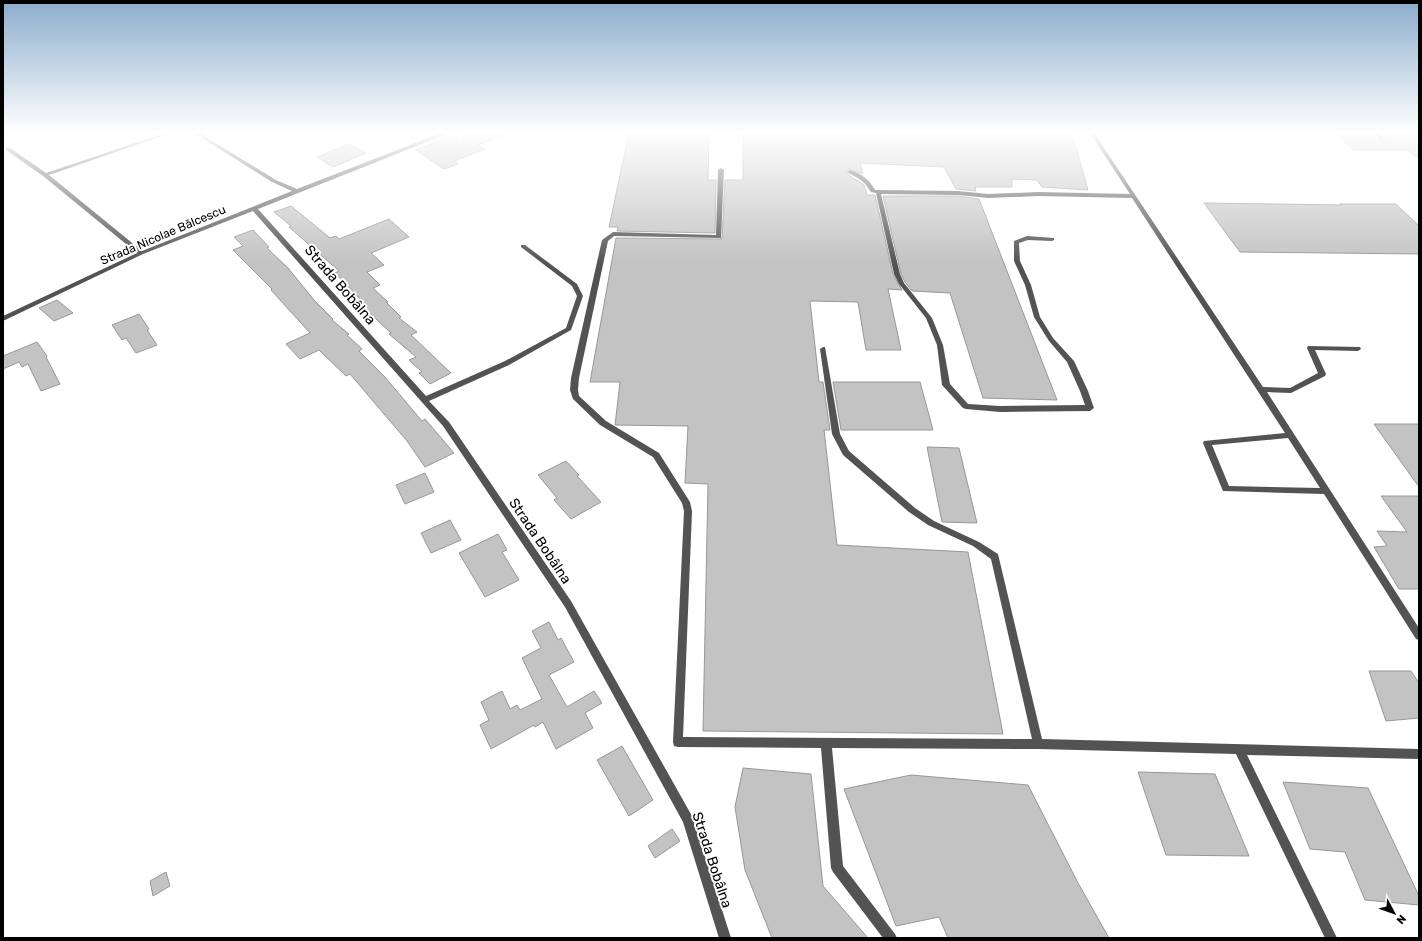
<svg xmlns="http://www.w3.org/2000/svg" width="1422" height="941" font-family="Rubik,sans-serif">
  <rect width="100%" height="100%" fill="#fff"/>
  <path fill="#c3c3c3" stroke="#979797" d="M465,133L507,134L478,145L485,149L454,161L458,164L444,169L416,150L452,136L463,143Z
    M629,133H709L708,180H716L715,233L617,231L618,227H609Z
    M743,133H1067L1075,144L1088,190L1042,187L1037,180L1012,179V187H975L976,191L956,189L944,167L860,163L863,174L849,169L846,173L864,185L867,195H875L893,274L902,290L888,289L901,350H866L858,302L810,301L819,382H823L830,430H824L837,545L968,552L1003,734L703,731L708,484L685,483L688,426L615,425L620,382H590L616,238L722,239L725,180H743Z
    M1387,133H1419V159L1408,150H1354L1338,136H1374L1381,141L1386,140L1384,136L1392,137Z
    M349,144L366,153L333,167L317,157Z
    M883,196H958L979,199L1057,400L983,398L950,293L912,291L905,282L901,274Z
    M1204,203L1342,205L1340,204H1396L1419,226V254L1240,252Z
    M291,206L330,238L336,236L339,239L389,219L409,237L371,253L384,265L367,272L380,285L373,288L388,302H386L401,317L399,318L417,332L411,335L451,373L430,384L419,373L422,372L409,360L416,357L389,334L391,333L360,304L363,302L335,273L339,271L289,227L291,226L274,212Z
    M253,230L269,247L267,248L288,268L314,300L333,319L332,320L349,334L347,335L362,349L359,351L384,376L422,421L425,419L454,453L425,467L407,441L350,374L346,376L319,350L300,359L286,344L310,333L271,290L272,289L233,250L243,246L234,237Z
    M57,300L73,313L54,321L39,308Z
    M139,314L149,329L147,330L157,345L136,353L126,338L122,340L112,325Z
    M37,342L47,356L46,357L60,384L41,391L28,364L22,367L19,362L3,369V356Z
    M833,382H920L933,430H841Z
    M1374,424H1419V487Z
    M927,447L959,448L977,523L942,522Z
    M566,461L579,475L577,476L601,502L571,519L554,500L557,498L538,475Z
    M425,473L434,492L405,504L396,485Z
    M1381,496H1419V589H1399L1374,547L1387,546L1377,531L1407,532Z
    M450,520L461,540L431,553L421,533Z
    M498,534L507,550L502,552L519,580L485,597L459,553Z
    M549,622L558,640L561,638L574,662L549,675L567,707L594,691L602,703L585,713L593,728L556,749L543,722L535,727L534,725L491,749L480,725L489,720L481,702L502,691L510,709L517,705L520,710L542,699L522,658L541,648L532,631Z
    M1369,671H1411L1419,683V718L1386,721Z
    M622,746L653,800L629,816L597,760Z
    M743,768L811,774L823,886L868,938H772L745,870L735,807Z
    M1138,772L1215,774L1249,856L1166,855Z
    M911,775L1028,785L1078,883L1109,938H948L939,917L896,926L844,789Z
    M1283,782L1368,788L1419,896V905L1365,900L1345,852L1310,849Z
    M672,829L680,841L655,858L648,846Z
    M166,872L170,886L153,896L150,881Z"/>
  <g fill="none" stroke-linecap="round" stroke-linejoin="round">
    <path fill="#535353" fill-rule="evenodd" d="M1090,133H1094L1263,387L1290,388L1318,373L1307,348L1308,346L1360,347L1361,349L1358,351L1315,350L1326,374L1325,376L1291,393L1267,392L1419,628V640L1416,639L1324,494L1223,491L1203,443L1204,441L1285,433L1132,198L1038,196L988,198L958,195L881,194L900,274L904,283L932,318L943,345L950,384L968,404L1000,406L1085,405L1080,391L1067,362L1049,341L1034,317L1025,285L1014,261V241L1027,236L1054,238V240L1052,241L1028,240L1019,243L1020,261L1031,285L1040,317L1053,338L1074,361L1088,391L1094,408L1090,411L1000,412L966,409L963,408L942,385L937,345L926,318L899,284L894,274L876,193L871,192C862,178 860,180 847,172L850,170C862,174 869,179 875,190H878L958,191L988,194L1038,192L1130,194ZM1288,438L1320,488L1229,486L1212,445Z
      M1373,133H1378L1385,139L1381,140Z
      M721,168L724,170L721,238L614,236L608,241L579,378L578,390L579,396L606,421L659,453L690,502L692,511L683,737L1032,739L991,559L973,546L928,525L909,512L843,455L832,434L820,349L823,347H825L840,434L849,451L915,508L934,521L979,542L998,554L1042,739L1419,749V759L1247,755L1337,938H1325L1236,754L1038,749L832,748L843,866L895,934L897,938H883L833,872L831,868L821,748L678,747L674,746L673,742L684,511L682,503L653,457L600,425L573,399L570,390L571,378L602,240L613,232L716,235L718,170Z"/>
    <path fill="#535353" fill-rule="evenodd" d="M165,133H171L49,175L142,251L292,191L272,182L194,133H199L276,180L297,189L441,133H447V134L258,209L426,396L505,361L566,328L577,296L572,286L521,247V245H525L577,284L583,296L571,330L509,365L429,401L449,422L571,601L692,816L731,938H719L683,822L565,607L443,426L253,211L143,254L3,321V316L137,253L43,176L6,150V148H10L46,173Z"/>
  </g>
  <linearGradient id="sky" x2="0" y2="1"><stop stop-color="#8baccc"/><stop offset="0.5" stop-color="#fff"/><stop offset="1" stop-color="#fff" stop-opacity="0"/></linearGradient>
  <rect width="1422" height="264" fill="url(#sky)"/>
  <g text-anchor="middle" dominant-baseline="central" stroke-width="4" stroke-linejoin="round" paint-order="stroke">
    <g font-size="12" fill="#000" stroke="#fff">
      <text transform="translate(163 235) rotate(-23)">Strada Nicolae Bălcescu</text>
    </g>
    <g font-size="14" fill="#000" stroke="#fff">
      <text transform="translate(340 285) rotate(49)">Strada Bobâlna</text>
      <text transform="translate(540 541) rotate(56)">Strada Bobâlna</text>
      <text transform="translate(712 860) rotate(72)">Strada Bobâlna</text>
    </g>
  </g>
  <rect width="1422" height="941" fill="none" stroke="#000000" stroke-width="8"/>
  <g transform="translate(1394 913) rotate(131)" stroke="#ffffff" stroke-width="3" paint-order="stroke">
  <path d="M0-3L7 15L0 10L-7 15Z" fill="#000000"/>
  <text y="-6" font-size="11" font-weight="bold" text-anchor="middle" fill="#000000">N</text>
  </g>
</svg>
